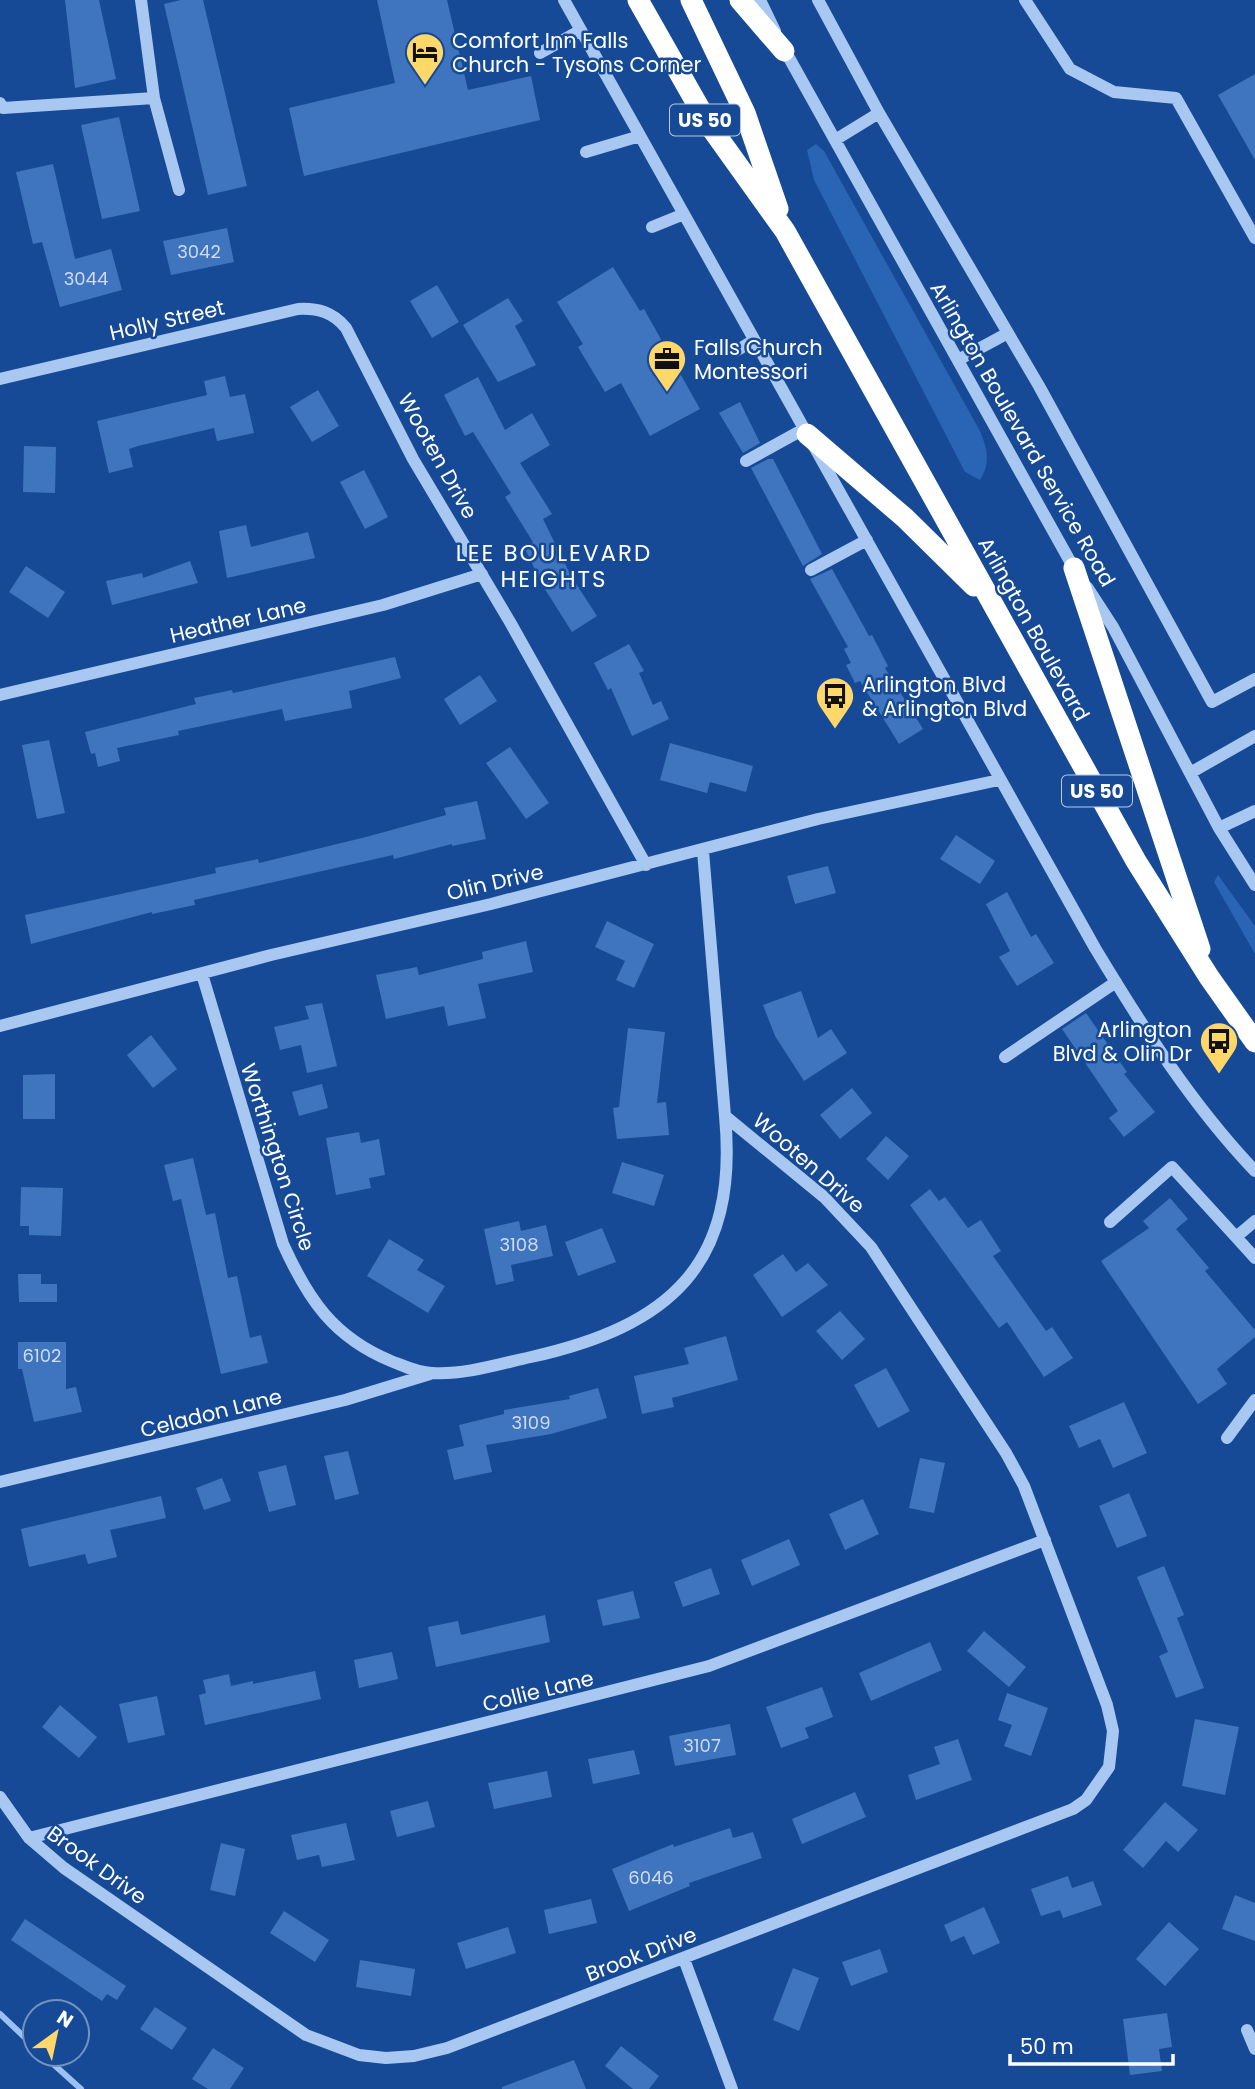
<svg xmlns="http://www.w3.org/2000/svg" width="1255" height="2089" font-family="Poppins,sans-serif">
  <rect width="100%" height="100%" fill="#164a96"/>
  <path fill="#2a64b5" d="M816,144L824,151L980,431C987,448 991,463 980,480L965,472L814,180L807,150Z
    M1218,875L1255,926V954L1214,882Z"/>
  <g fill="none" stroke-linecap="round" stroke-linejoin="round">
    <path stroke="#9bc1f4" stroke-width="6" d="M0,2014L35,2047
      M42,2054L81,2089"/>
  </g>
  <path fill="#3f74be" d="M65,0H99L116,79L75,88Z
    M181,0H203L247,186L208,195L164,4Z
    M377,0H447L468,90L531,76L540,120L304,176L289,108L395,83Z
    M1255,74V160L1218,95Z
    M119,117L140,211L102,219L81,125Z
    M53,164L75,259L111,249L122,290L60,307L42,242L33,244L16,172Z
    M227,228L234,262L171,275L163,241Z
    M613,267L640,311L644,309L700,409L650,436L621,383L605,392L578,347L583,344L557,302Z
    M437,285L459,322L432,338L410,301Z
    M508,298L523,321L515,326L536,365L498,382L463,325Z
    M225,376L230,397L245,394L254,433L217,441L214,428L138,446L129,449L133,467L109,473L97,421L207,395L204,381Z
    M478,377L505,430L532,413L550,445L520,463L552,514L543,519L571,576L597,616L572,632L543,586L524,547L533,542L505,497L511,493L473,432L465,436L444,395Z
    M318,390L339,426L312,442L290,407Z
    M740,402L760,443L743,453L719,413Z
    M24,446L56,447L55,493L23,492Z
    M768,459H773L822,554L803,566L751,468Z
    M364,470L388,517L365,529L340,482Z
    M246,525L251,547L308,532L315,558L227,578L219,531Z
    M190,561L198,583L112,605L106,581L142,573L143,578Z
    M26,566L65,592L48,618L9,592Z
    M832,569L869,636L872,635L888,666L885,668L923,729L899,744L860,681L855,683L846,665L851,663L844,649L848,647L810,579Z
    M629,644L644,671L639,673L653,705L661,701L669,719L632,736L611,688L608,690L594,663Z
    M395,657L401,678L349,691L352,708L285,721L282,709L178,731L179,735L117,748L120,761L98,767L95,753L91,754L85,732L196,704L194,698L232,690L233,693Z
    M480,675L497,701L460,725L444,699Z
    M49,740L65,813L37,819L22,745Z
    M670,743L753,766L746,792L710,782L707,793L660,780Z
    M510,747L549,803L526,819L486,763Z
    M477,801L486,839L452,846V844L394,859L393,855L194,900L195,905L152,914V912L31,944L25,915L216,873L215,868L258,859L259,863L366,837L446,815L444,808Z
    M956,835L995,861L980,884L940,859Z
    M828,866L836,893L795,904L787,876Z
    M1007,892L1031,937L1036,934L1054,963L1017,986L999,957L1010,951L986,904Z
    M607,921L654,944L634,988L616,980L625,961L595,947Z
    M526,941L533,972L478,984L486,1018L448,1026L444,1006L386,1019L376,975L417,967L419,975L483,959L482,952Z
    M801,991L818,1038L831,1029L847,1053L804,1081L775,1036L763,1005Z
    M322,1003L337,1066L307,1073L301,1045L280,1050L274,1027L309,1019L305,1006Z
    M1086,1013L1127,1072L1124,1074L1155,1112L1124,1137L1109,1118L1118,1111L1062,1029Z
    M628,1028L665,1032L657,1103L666,1102L669,1135L617,1139L613,1108L619,1107Z
    M151,1035L177,1069L153,1088L127,1055Z
    M55,1074V1119H23V1075Z
    M322,1084L328,1108L299,1116L292,1092Z
    M852,1088L872,1113L840,1139L820,1115Z
    M359,1132L361,1143L379,1139L385,1175L369,1178L371,1188L336,1195L326,1138Z
    M886,1136L909,1156L888,1180L866,1159Z
    M193,1158L206,1215L215,1213L228,1278L237,1276L250,1338L261,1335L268,1363L221,1374L181,1199L173,1201L164,1165Z
    M622,1162L664,1175L654,1206L612,1193Z
    M21,1187L63,1188L61,1236L29,1235V1226H20Z
    M930,1189L939,1201L945,1197L968,1228L981,1220L1001,1251L993,1256L1046,1331L1052,1327L1073,1358L1044,1377L1007,1322L999,1328L910,1205Z
    M1170,1198L1188,1219L1176,1229L1209,1268L1205,1271L1255,1330V1337L1217,1369L1227,1384L1198,1404L1101,1261L1149,1228L1143,1221Z
    M519,1221L521,1231L546,1225L553,1256L511,1265L514,1281L496,1285L484,1229Z
    M602,1228L616,1262L578,1276L565,1242Z
    M389,1239L424,1260L417,1270L445,1286L428,1313L367,1276Z
    M783,1254L796,1272L808,1263L828,1285L782,1317L753,1275Z
    M18,1274H41V1284H57V1302H19Z
    M840,1311L865,1339L842,1360L816,1331Z
    M726,1336L738,1380L672,1398L674,1407L642,1414L634,1376L689,1364L684,1348Z
    M18,1342H66V1389L76,1387L82,1412L34,1422L22,1369H18Z
    M886,1368L910,1411L878,1428L854,1385Z
    M598,1388L607,1418L551,1434L486,1445L492,1472L454,1480L447,1450L464,1446L459,1425L504,1414V1410L570,1399L569,1396Z
    M1124,1402L1147,1453L1113,1468L1100,1439L1079,1448L1069,1426Z
    M348,1451L359,1494L335,1500L324,1456Z
    M920,1458L945,1463L934,1513L909,1508Z
    M286,1465L296,1505L269,1512L258,1472Z
    M222,1478L231,1501L204,1510L196,1488Z
    M1129,1493L1147,1536L1117,1548L1099,1506Z
    M161,1496L166,1518L110,1530L117,1557L88,1564L85,1554L29,1567L21,1529Z
    M863,1499L879,1534L845,1550L829,1514Z
    M789,1539L800,1565L752,1586L741,1560Z
    M1164,1566L1184,1615L1177,1618L1204,1688L1176,1698L1159,1656L1168,1652L1137,1577Z
    M711,1568L720,1594L683,1607L674,1582Z
    M633,1591L640,1618L603,1626L597,1600Z
    M545,1615L550,1642L436,1667L428,1627L458,1621L461,1635Z
    M984,1631L1026,1667L1009,1687L967,1651Z
    M930,1642L942,1670L871,1701L859,1673Z
    M392,1652L398,1679L359,1688L354,1660Z
    M315,1671L321,1699L205,1725L199,1695L206,1693L203,1680L229,1674L231,1686L253,1681V1684Z
    M822,1687L833,1717L805,1728L809,1738L781,1748L766,1707Z
    M1007,1693L1048,1708L1031,1756L1004,1746L1012,1725L998,1720Z
    M157,1696L165,1735L128,1743L119,1704Z
    M60,1705L97,1737L79,1758L42,1727Z
    M1195,1719L1239,1727L1225,1795L1182,1786Z
    M730,1724L736,1755L675,1766L669,1736Z
    M958,1739L972,1780L916,1800L908,1775L940,1764L934,1747Z
    M634,1750L640,1774L593,1784L588,1759Z
    M547,1771L552,1797L494,1809L488,1783Z
    M855,1792L866,1817L802,1844L792,1819Z
    M428,1801L435,1827L397,1837L390,1811Z
    M1165,1802L1198,1830L1178,1852L1166,1841L1143,1868L1123,1850Z
    M346,1823L355,1860L322,1867L319,1855L297,1860L291,1835Z
    M730,1828L733,1838L753,1832L762,1858L689,1883L690,1886L629,1911L612,1869L673,1844L674,1847Z
    M221,1843L245,1849L235,1896L210,1890Z
    M1068,1876L1072,1888L1093,1881L1102,1905L1063,1918L1060,1910L1041,1916L1031,1889Z
    M1235,1895L1255,1903V1941L1222,1929Z
    M591,1899L597,1923L549,1934L544,1910Z
    M984,1907L1000,1943L973,1955L964,1936L951,1942L944,1925Z
    M284,1911L329,1940L315,1962L270,1933Z
    M25,1919L126,1986L117,2000L107,1994L102,2001L11,1940Z
    M1169,1922L1199,1949L1165,1986L1136,1959Z
    M508,1927L516,1953L466,1969L457,1943Z
    M880,1949L888,1972L851,1986L842,1962Z
    M360,1960L415,1969L411,1996L356,1987Z
    M793,1968L819,1978L799,2031L773,2020Z
    M155,2007L187,2028L172,2050L140,2029Z
    M1167,2013L1172,2047L1159,2049L1162,2071L1130,2075L1123,2019Z
    M621,2046L659,2076L649,2089H633L605,2066Z
    M213,2048L244,2068L230,2089H208L192,2079Z
    M574,2060L586,2089H502V2087Z"/>
  <g fill="none" stroke-linecap="round" stroke-linejoin="round">
    <path stroke="#a8c7f1" stroke-width="12" d="M141,0L154,98L179,190
      M564,0L1095,948C1142,1026 1192,1105 1255,1171
      M760,0L775,31
      M818,0L879,113L1039,386L1212,702L1255,679
      M1025,0L1070,69L1114,92L1176,98L1255,238
      M783,47L1076,572
      M540,53L581,30
      M0,103L3,108L154,98
      M835,140L879,113
      M586,152L640,136
      M652,227L684,214
      M736,351L754,340
      M958,360L1008,333
      M0,379L298,309C318,308 333,312 346,328L413,459L510,622L646,865
      M746,461L804,429
      M811,570L867,540
      M1087,587L1113,627L1219,828L1255,885
      M0,695L383,605L482,574
      M1190,773L1255,736
      M1219,828L1255,811
      M202,974L283,1244C308,1299 333,1337 391,1361C404,1366 418,1373 432,1373C465,1375 499,1364 531,1357C670,1326 739,1265 725,1116
      M0,1026L271,955L491,904L818,819L999,780
      M1005,1057L1116,982
      M1255,1221L1236,1237L1255,1258
      M1110,1222L1172,1167L1236,1237
      M1227,1438L1255,1400
      M0,1482L345,1400L430,1374
      M0,1797L29,1838L64,1868L306,2035L359,2055L386,2058L414,2056L447,2048L1073,1809L1086,1800L1109,1767L1113,1731L1107,1705L1024,1486L1006,1453L871,1247L824,1197L725,1116L703,851
      M29,1838L709,1666L1045,1540
      M684,1959L732,2089
      M1247,2030L1255,2049"/>
    <path stroke="#fff" stroke-width="21" d="M638,0L709,125L785,231L1136,861L1209,977L1255,1042
      M691,0L745,113L778,209
      M740,0L784,51
      M807,434L905,518L974,586
      M1074,568L1200,949"/>
  </g>
  <defs>
    <g id="hotel-pin" transform="scale(2.0125)"><path d="M0 17L-7.5 6A9.5 9.5 0 1 1 7.5 6Z" fill="#ffd869" stroke="#164a96"/><path d="M-6-4.5h1.5V1H6V5H4.5V3h-9V5H-6ZM-4 0a1.8 1.8 0 1 1 3.6 0ZM.5 0V-2.5h3Q6-2.5 6 0Z" fill="#111"/></g>
    <g id="office-pin" transform="scale(2.0125)"><path d="M0 17L-7.5 6A9.5 9.5 0 1 1 7.5 6Z" fill="#ffd869" stroke="#164a96"/><path d="M-6-3h4V-5.5h4V-3h4V5H-6ZM-1-4.5V-3h2v-1.5ZM-6 0V1H6V0Z" fill="#111"/></g>
    <g id="bus-pin" transform="scale(2.0125)"><path d="M0 17L-7.5 6A9.5 9.5 0 1 1 7.5 6Z" fill="#ffd869" stroke="#164a96"/><path d="M-5-6H5V4H4V6H2V4H-2V6H-4V4H-5ZM-3.5-4V0h7V-4ZM-3.5 1.2v1.5H-2V1.2ZM2 1.2v1.5H3.5V1.2Z" fill="#111"/></g>
  </defs>
  <g fill-rule="evenodd">
    <use href="#hotel-pin" x="425" y="52"/>
    <use href="#office-pin" x="667" y="359"/>
    <use href="#bus-pin" x="835" y="696"/>
    <use href="#bus-pin" x="1219" y="1041"/>
  </g>
  <g text-anchor="middle" dominant-baseline="central" stroke-width="5" stroke-linejoin="round" paint-order="stroke">
    <g font-size="18" fill="#cfdcef">
      <text x="199" y="251">3042</text>
      <text x="86" y="278">3044</text>
      <text x="519" y="1244">3108</text>
      <text x="42" y="1355">6102</text>
      <text x="531" y="1422">3109</text>
      <text x="702" y="1745">3107</text>
      <text x="651" y="1877">6046</text>
    </g>
    <g fill="#164a96" stroke="#b9c9e0" stroke-width="2">
      <rect x="670" y="104.5" width="70" height="31" rx="5"/>
      <rect x="1062" y="775.5" width="70" height="31" rx="5"/>
    </g>
    <g font-size="19" font-weight="bold" fill="#fff">
      <text x="705" y="120">US 50</text>
      <text x="1097" y="791">US 50</text>
    </g>
    <g font-size="21" fill="#fff" stroke="#164a96" text-anchor="start">
      <text x="452" y="40">Comfort Inn Falls<tspan x="452" dy="24">Church - Tysons Corner</tspan></text>
      <text x="694" y="347">Falls Church<tspan x="694" dy="24">Montessori</tspan></text>
      <text x="862" y="684">Arlington Blvd<tspan x="862" dy="24">&amp; Arlington Blvd</tspan></text>
      <text x="1192" y="1029" text-anchor="end">Arlington<tspan x="1192" dy="24">Blvd &amp; Olin Dr</tspan></text>
    </g>
    <g font-size="21" fill="#fff" stroke="#164a96">
      <text transform="translate(167 320) rotate(-13)">Holly Street</text>
      <text transform="translate(1023 434) rotate(60)">Arlington Boulevard Service Road</text>
      <text transform="translate(438 456) rotate(61)">Wooten Drive</text>
      <text transform="translate(238 620) rotate(-13)">Heather Lane</text>
      <text transform="translate(1034 629) rotate(61)">Arlington Boulevard</text>
      <text transform="translate(495 882) rotate(-13)">Olin Drive</text>
      <text transform="translate(278 1157) rotate(72)">Worthington Circle</text>
      <text transform="translate(809 1163) rotate(41)">Wooten Drive</text>
      <text transform="translate(211 1413) rotate(-14)">Celadon Lane</text>
      <text transform="translate(538 1691) rotate(-14)">Collie Lane</text>
      <text transform="translate(97 1865) rotate(36)">Brook Drive</text>
      <text transform="translate(641 1954) rotate(-21)">Brook Drive</text>
    </g>
    <g font-size="23" letter-spacing="2" fill="#fff" stroke="#164a96">
      <text x="554" y="553">LEE BOULEVARD<tspan x="554" dy="26">HEIGHTS</tspan></text>
    </g>
  </g>
  <g transform="translate(56 2033) rotate(33)"><circle r="33" fill="#164a96" stroke="#7392c0" stroke-width="2"/>
  <path d="M0-5L12 26L0 18L-12 26Z" fill="#ffd869"/>
  <text y="-10" font-size="19" font-weight="bold" text-anchor="middle" fill="#ffffff">N</text>
  </g>
  <path d="M1010 2054v10h163v-10" fill="none" stroke="#ffffff" stroke-width="3.5"/>
  <text x="1020" y="2054" font-size="21" fill="#ffffff" stroke="#164a96" stroke-width="5" paint-order="stroke">50 m</text>
</svg>
